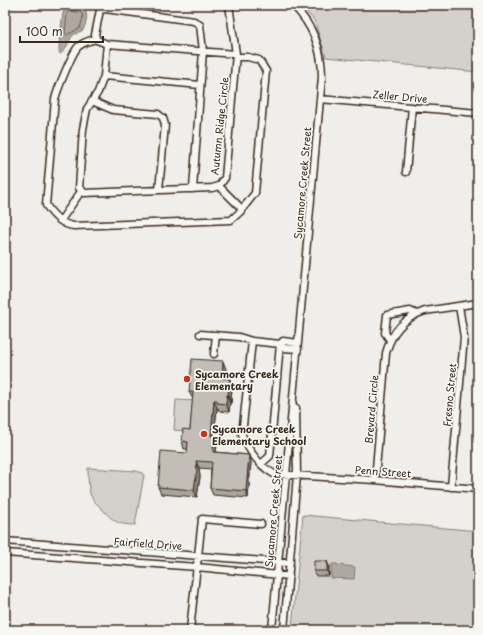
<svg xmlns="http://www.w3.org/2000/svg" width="483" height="635" font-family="'Playpen Sans',sans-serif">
  <rect width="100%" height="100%" fill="#efeeea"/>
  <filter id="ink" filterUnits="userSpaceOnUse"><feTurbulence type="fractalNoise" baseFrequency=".025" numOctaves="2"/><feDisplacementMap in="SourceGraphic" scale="8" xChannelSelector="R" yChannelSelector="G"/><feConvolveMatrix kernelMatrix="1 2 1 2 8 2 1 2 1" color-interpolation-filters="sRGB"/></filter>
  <g filter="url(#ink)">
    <path fill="#d4d1cc" stroke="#887e75" d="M300,5H478V72L326,57L314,20Z
      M176,400L196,401L193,432L174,430Z
      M88,468L136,471L142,473L144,475L135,525C119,525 114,522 103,510C99,506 93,501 91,496C88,489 88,475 88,468Z
      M303,515L478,531V604L476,630H321L292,627Z"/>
    <path fill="#afa8a1" stroke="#81766d" d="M69,7L84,9C89,15 86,24 83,30L73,35C69,41 66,50 60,54C57,49 62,21 63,13L65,9Z
      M332,564H337V565L355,567L354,579L331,578Z"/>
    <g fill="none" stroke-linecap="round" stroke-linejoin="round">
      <path stroke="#695c52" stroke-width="1" d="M71,11L82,13L83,17L80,28L67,35L65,33L67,14L68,12Z"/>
      <g stroke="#3b2a1e" stroke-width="9">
        <path id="minor" d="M229,5L236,54L225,178L219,186L212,188L84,193L79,188L83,129L87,109L98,92L104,76L107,44L236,54
          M96,39C91,40 84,42 79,46C73,50 57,91 55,99L46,205C52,214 62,225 74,226L231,220L240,212L255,193L266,71L259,60L248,57H236
          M107,44L97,40L95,35L100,10L105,9L194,21L200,25L203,51L193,189
          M104,76L200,85
          M320,99L478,113
          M92,101L113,110L158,114L163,118L165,125L159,190
          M406,172L412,107
          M219,186L242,209
          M61,220L82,190
          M200,334L239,337L252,341
          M390,340L385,333L387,315L410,311L417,314
          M298,349L284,348L280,344L252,341L242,435C249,451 259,466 274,474L375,480L478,489
          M214,354L216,335
          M261,464L270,456L280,344L283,341L298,343
          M375,480L386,353C392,331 404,318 425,311L478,303
          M451,487L464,337L459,306
          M5,541L290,563
          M5,553L197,567L289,576
          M190,630L202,519L261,524
          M272,630L322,77C322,48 313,26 293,5
          M284,630L297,475L296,408"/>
      </g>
      <use href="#minor" stroke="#f6f6f2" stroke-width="6"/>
    </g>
    <path fill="#a7a39d" stroke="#3b2a1e" d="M226,369L225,378L230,379L232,386L231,403H230L229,412L219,411L218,408H217L214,437L217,444L216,452L249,455L251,462L248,498L213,495L210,488L211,469L199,468L200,477L197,497L161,494L158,487L187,453L188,449H184L182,441L190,430L193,399L189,392Z
      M329,566V576H316L314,571Z"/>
    <path fill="#888480" stroke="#3b2a1e" d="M223,361L226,369L225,385L222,378Z
      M230,379L232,386L231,403L228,395Z
      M227,395L230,403L229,412L226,404Z
      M214,400L217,408L214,437L217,444L215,459L213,452L211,436Z
      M249,455L251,462L248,498L246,491Z
      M196,461L199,468L200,477L197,497L194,490Z
      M327,561L329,566V576L327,571Z"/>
    <path fill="#c2bdb7" stroke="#3b2a1e" d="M192,359L223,361L222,378L230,379L228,395H227L226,404L217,403V400H214L211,436H214L213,452L249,455L246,491L210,488L212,462L196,461L197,469L194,490L158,487L161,451L187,453L188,442L182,441L183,429L190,430L193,392H189Z
      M314,561H327V571H314Z"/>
  </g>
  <g fill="#c8321e" stroke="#f6f6f2" stroke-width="1.5">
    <circle cx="187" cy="379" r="4"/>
    <circle cx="204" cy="434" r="4"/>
  </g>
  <g text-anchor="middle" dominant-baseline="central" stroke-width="3.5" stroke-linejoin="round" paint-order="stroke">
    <g font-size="10" fill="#3b2a1e" stroke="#f6f6f2">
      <text transform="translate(400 96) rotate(5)">Zeller Drive</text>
      <text transform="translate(219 126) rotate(-84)">Autumn Ridge Circle</text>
      <text transform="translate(302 183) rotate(-85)">Sycamore Creek Street</text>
      <text transform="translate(449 395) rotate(-85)">Fresno Street</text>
      <text transform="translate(371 409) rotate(-85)">Brevard Circle</text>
      <text transform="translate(383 471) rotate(4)">Penn Street</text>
      <text transform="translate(273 511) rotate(-85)">Sycamore Creek Street</text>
      <text transform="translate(148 543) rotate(4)">Fairfield Drive</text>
    </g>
    <g font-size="10" font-weight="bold" fill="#3b2a1e" stroke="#f6f6f2" text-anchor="start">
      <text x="195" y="373">Sycamore Creek<tspan x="195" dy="12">Elementary</tspan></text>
      <text x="212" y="428">Sycamore Creek<tspan x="212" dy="12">Elementary School</tspan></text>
    </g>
  </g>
  <rect width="483" height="635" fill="none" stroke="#f6f6f2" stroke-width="20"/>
  <rect x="10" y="10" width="463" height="615" fill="none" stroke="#3b2a1e" stroke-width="1.5" filter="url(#ink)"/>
  <path d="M20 36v6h83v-6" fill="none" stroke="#3b2a1e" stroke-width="2"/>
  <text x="26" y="36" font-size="12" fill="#3b2a1e" stroke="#f6f6f2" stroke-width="3" paint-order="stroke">100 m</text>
</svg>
